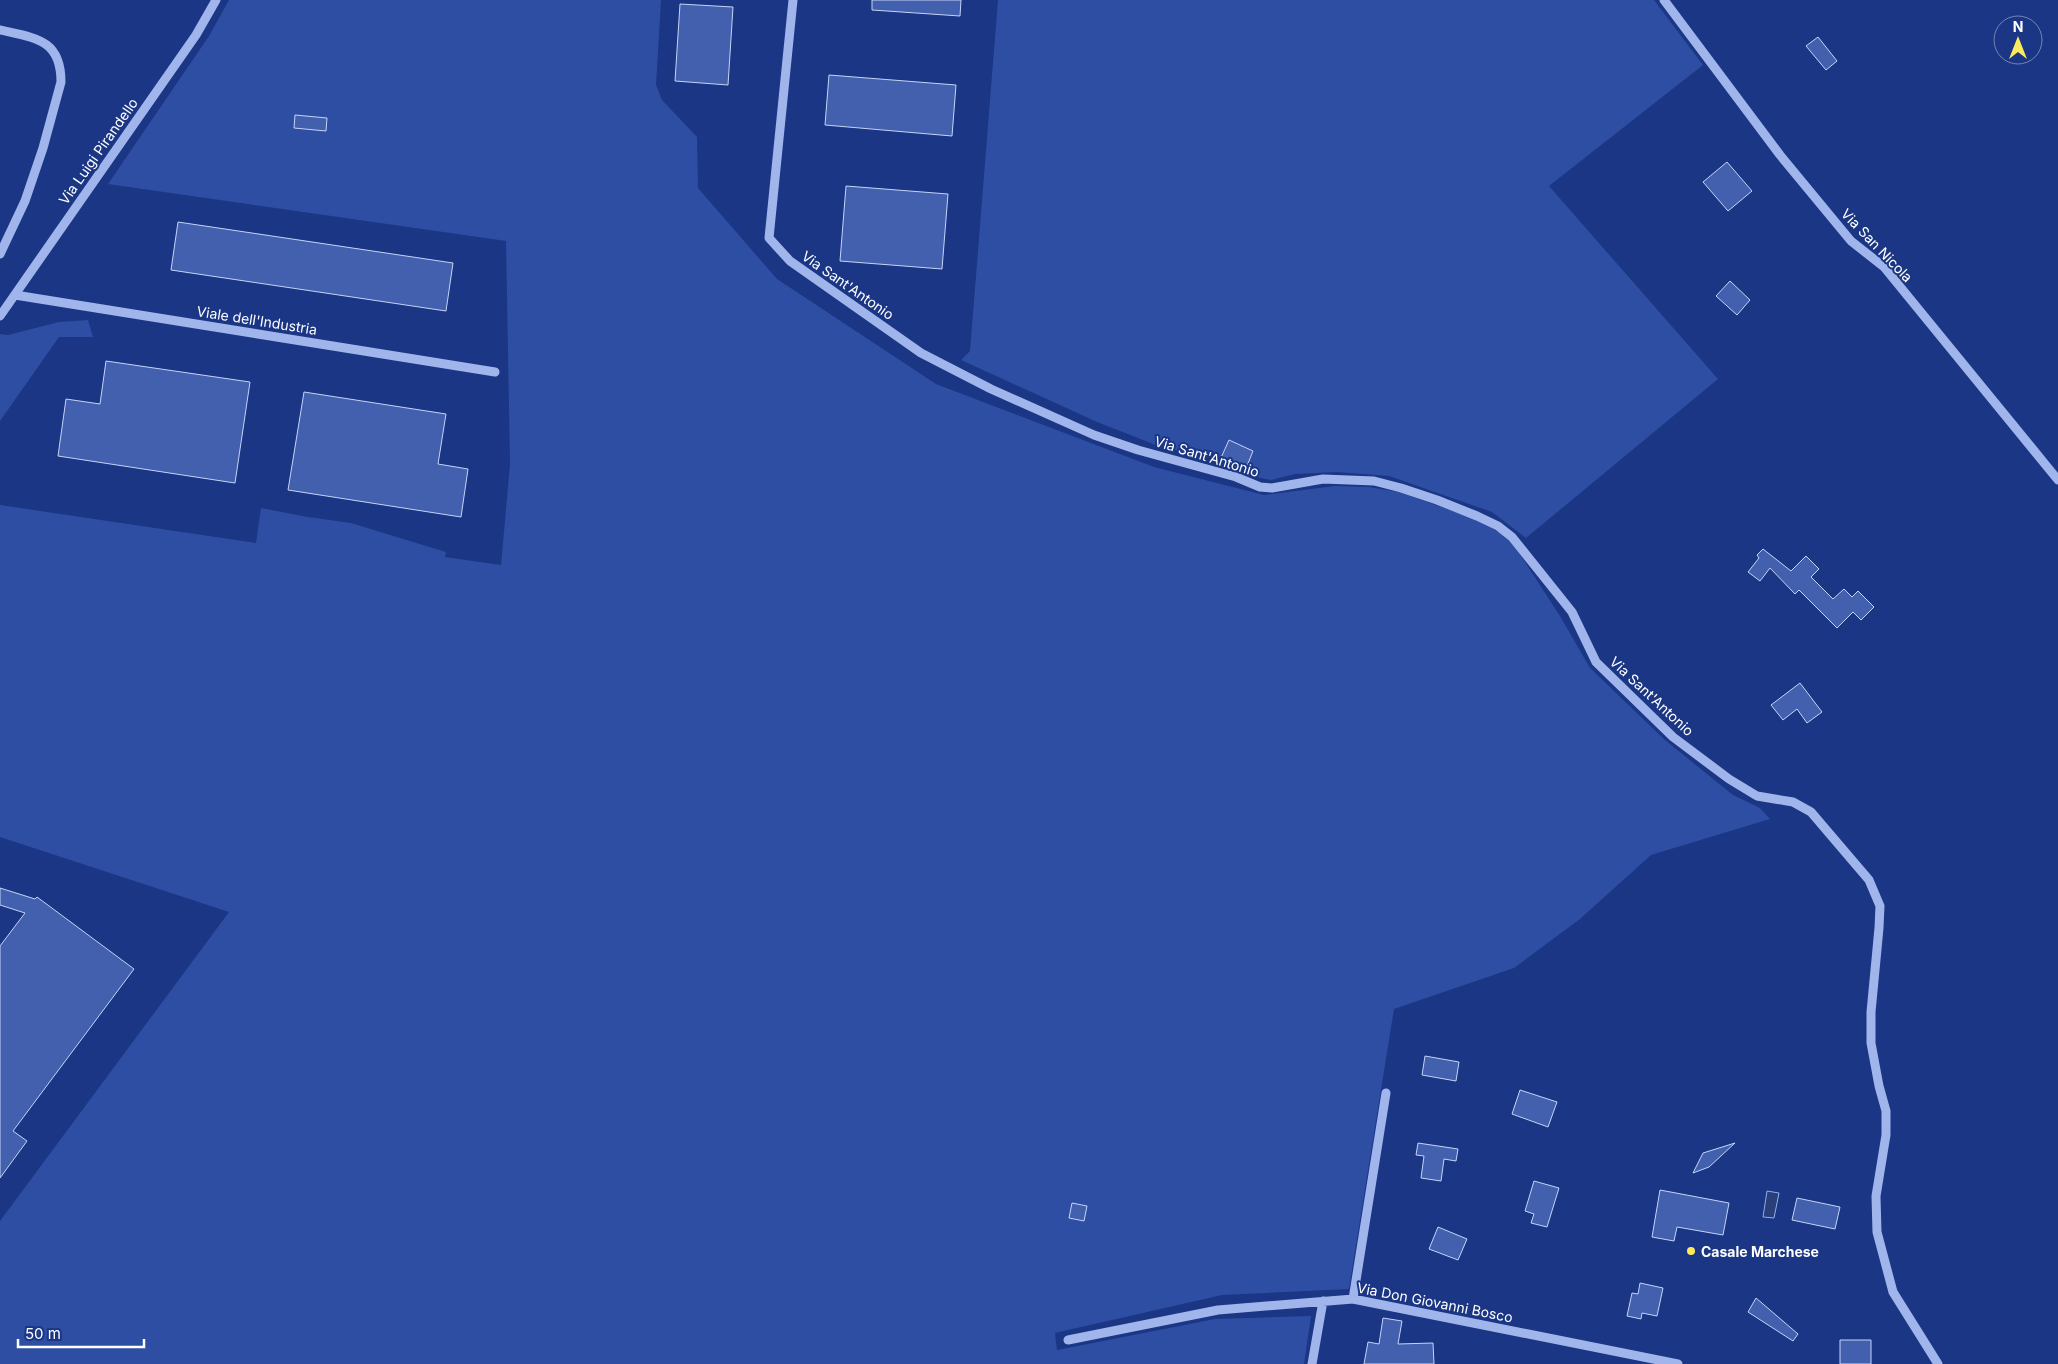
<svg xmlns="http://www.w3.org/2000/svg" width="2058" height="1364" font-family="Inter,sans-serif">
  <rect width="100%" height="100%" fill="#1a3684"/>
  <path fill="#2d4ea2" d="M229,0H661L656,85L662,100L697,137L698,188L777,279L936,384L1154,467L1264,495L1335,486L1369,487L1399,492L1478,520L1502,534L1512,542L1560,616L1590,668L1665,740L1733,795L1760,808L1770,819L1651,855L1580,919L1514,968L1394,1009L1349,1289L1222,1295L1055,1333L1057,1350L1215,1319L1311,1316L1304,1364H0V1221L229,912L0,837V505L256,543L261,508L308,517L351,523L446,552L445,557L501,565L510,464L506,241L108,184L209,36Z
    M998,0H1654L1703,65L1549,186L1718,379L1526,538L1492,512L1389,476L1337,472L1295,474L1271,480L1260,478L1245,471L1253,451L1229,440L1220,460L1161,447L1097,422L961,360L970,351Z
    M88,320L93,337H59L0,421V334L8,335L59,322Z"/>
  <path fill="#2a3f79" stroke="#93adee" d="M1767,1191L1779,1193L1774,1218L1763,1217Z"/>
  <path fill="#4360ae" stroke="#c5d4f8" d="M872,0H961L960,16L872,10Z
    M680,4L733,7L728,85L675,81Z
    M1818,37L1837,61L1826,70L1806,46Z
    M829,75L956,85L952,136L825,125Z
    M295,115L327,118L326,131L294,128Z
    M1727,162L1752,191L1728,211L1703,182Z
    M846,186L948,194L942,269L840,261Z
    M178,222L453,263L446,311L171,270Z
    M1730,281L1750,300L1737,315L1716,296Z
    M106,361L250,382L235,483L58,456L66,399L100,404Z
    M304,392L446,414L438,464L468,469L461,517L288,490Z
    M1229,440L1253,451L1245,471L1220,460Z
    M1763,549L1791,571L1806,556L1819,569L1811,577L1833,599L1844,589L1852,597L1858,591L1874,607L1861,620L1853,612L1837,628L1799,590L1795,594L1770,568L1760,581L1748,572L1759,558L1757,555Z
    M1800,683L1822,712L1807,723L1797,709L1783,720L1771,705Z
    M0,888L35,899L37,897L134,969L13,1131L27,1141L0,1178V946L25,913L0,905Z
    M1425,1056L1459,1062L1456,1081L1422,1075Z
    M1520,1090L1557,1102L1548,1127L1512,1114Z
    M1418,1143L1458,1149L1456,1161L1444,1159L1441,1181L1421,1178L1424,1156L1416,1155Z
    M1735,1143L1709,1167L1693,1173L1703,1153Z
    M1534,1181L1559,1188L1547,1227L1531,1223L1534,1214L1525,1211Z
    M1660,1190L1729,1203L1723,1235L1677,1227L1674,1241L1652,1237Z
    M1797,1198L1840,1207L1835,1229L1792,1220Z
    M1072,1203L1087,1206L1084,1221L1069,1218Z
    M1438,1227L1467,1239L1458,1260L1429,1249Z
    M1640,1283L1663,1288L1657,1316L1642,1313L1641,1319L1627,1316L1632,1293L1638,1294Z
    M1756,1298L1798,1334L1793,1341L1748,1312Z
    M1383,1318L1402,1321L1398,1344L1433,1343L1434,1364H1364L1368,1342L1379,1344Z
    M1840,1340H1871V1364H1840Z"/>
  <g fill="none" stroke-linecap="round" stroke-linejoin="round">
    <path stroke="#a0b5eb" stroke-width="9" d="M793,0L769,238L790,261L921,353L991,389L1094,435L1138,450L1236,477L1260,487L1272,488L1323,479L1374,481L1401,488L1437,500L1477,516L1498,526L1512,537L1572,612L1596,662L1673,737L1729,779L1757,796L1793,802L1811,812L1869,880L1880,906L1879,928L1871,1012V1043L1879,1086L1886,1111V1135L1876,1196L1877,1232L1893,1292L1938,1364
      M1664,0L1780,155L1851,241L1884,267L2058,480
      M0,30C35,38 61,39 61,82L43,148L25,201L0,254
      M15,295L495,372
      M0,316L196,35L216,0
      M1353,1299L1386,1093
      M1068,1340L1218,1310L1353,1299L1678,1364
      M1312,1364L1323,1301"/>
  </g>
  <circle fill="#fdea5c" stroke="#1a3684" stroke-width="2" cx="1691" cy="1251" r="5"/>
  <g text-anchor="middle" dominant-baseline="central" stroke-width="4" stroke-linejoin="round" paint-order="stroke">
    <g font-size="14" fill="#fff" stroke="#1a3684">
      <text transform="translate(98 151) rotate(-55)">Via Luigi Pirandello</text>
      <text transform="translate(1877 245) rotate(46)">Via San Nicola</text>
      <text transform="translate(848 285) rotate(35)">Via Sant'Antonio</text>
      <text transform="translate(257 320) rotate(9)">Viale dell'Industria</text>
      <text transform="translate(1207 456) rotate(17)">Via Sant'Antonio</text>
      <text transform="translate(1652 696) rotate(43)">Via Sant'Antonio</text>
      <text transform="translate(1435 1302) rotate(11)">Via Don Giovanni Bosco</text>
    </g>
    <g font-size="14" font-weight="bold" fill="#fff" stroke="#1a3684" text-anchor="start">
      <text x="1701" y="1251">Casale Marchese</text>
    </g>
  </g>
  <g transform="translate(2018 40)"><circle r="24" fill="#1a3684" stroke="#7686b5"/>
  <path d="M0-4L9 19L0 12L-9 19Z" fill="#fdea5c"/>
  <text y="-8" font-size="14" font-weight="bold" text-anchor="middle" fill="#ffffff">N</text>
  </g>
  <path d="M18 1339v8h126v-8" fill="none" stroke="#ffffff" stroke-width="2.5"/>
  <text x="25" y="1339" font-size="15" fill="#ffffff" stroke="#1a3684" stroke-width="4" paint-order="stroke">50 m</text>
</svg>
